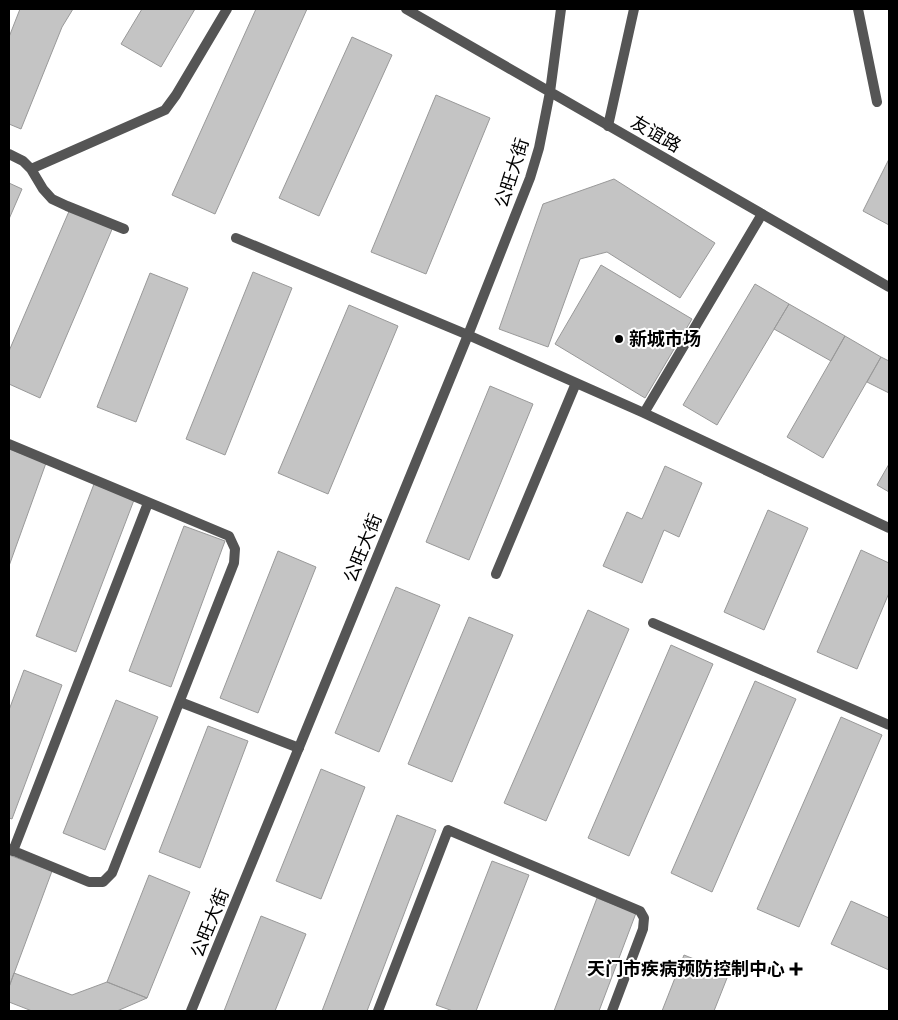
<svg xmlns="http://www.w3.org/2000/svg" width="898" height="1020" font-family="'Nunito Sans','Noto Sans SC',sans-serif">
  <rect width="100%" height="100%" fill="#fff"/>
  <path fill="#c4c4c4" stroke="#999" d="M20,9H73L62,27L21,129L9,124V37Z
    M142,9H195L161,67L121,44Z
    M256,9H307L215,214L172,195Z
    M352,37L392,55L319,216L279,198Z
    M436,95L490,118L426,274L371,252Z
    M889,159V225L863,211Z
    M614,179L715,243L680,298L607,252L580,259L548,347L499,329L543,204Z
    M9,183L22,189L9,219Z
    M70,209L113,227L40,398L9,384V351Z
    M601,265L692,319L645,398L555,344Z
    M253,272L292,288L225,455L186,439Z
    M150,273L188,288L136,422L97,407Z
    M755,284L789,304L717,425L683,405Z
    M789,304L845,336L831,361L774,329Z
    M349,305L398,326L328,494L278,473Z
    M845,336L881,357L823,458L787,437Z
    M881,357L889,361V393L867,382Z
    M490,386L533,404L469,560L426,542Z
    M9,449L46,463L9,566Z
    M889,464V492L877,485Z
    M665,466L702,483L679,537L664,530L642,583L603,566L627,512L642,519Z
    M94,484L134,500L76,652L36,636Z
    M768,510L808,528L764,630L724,612Z
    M184,526L225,541L171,687L129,671Z
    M861,550L889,563V593L857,669L817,652Z
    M278,551L316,567L258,713L220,698Z
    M396,587L440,605L379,752L335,733Z
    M588,610L629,629L546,821L504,803Z
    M469,617L513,635L452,782L408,764Z
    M671,645L713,664L629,856L588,838Z
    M24,670L62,685L12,819L9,818V710Z
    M755,681L796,699L712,892L671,873Z
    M116,700L158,717L105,850L63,833Z
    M841,717L882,735L799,927L757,909Z
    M208,726L248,741L200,868L159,852Z
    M321,769L365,787L321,899L276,881Z
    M397,815L436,830L367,1011H322Z
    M9,855L52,871L9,987Z
    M492,861L529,875L476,1011H453L436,1005Z
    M149,875L190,892L147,998L107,982Z
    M597,898L636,913L599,1011H554Z
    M851,901L889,918V970L831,944Z
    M261,916L306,934L275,1011H224Z
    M684,955L729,973L714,1011H662Z
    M14,973L72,995L107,982L147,998L117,1011H32L9,1002V987Z"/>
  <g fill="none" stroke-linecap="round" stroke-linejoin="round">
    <path stroke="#555" stroke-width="10" d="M858,9L877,102
      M608,126L634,9
      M9,154L23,161L31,169L43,189L52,199L67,206L124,229
      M31,169L165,110L176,95L227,9
      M236,238L468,335L644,413L762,214
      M644,413L889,528
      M9,444L229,536L235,549L234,563L112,873L103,882H89L9,849
      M496,574L576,383
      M653,623L889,725
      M180,702L299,748
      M13,851L148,503
      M378,1011L448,830L640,911L644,918L643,929L612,1011"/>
    <path stroke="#555" stroke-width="10" d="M406,9L889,287
      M191,1011L468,335L530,178L539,148L550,92L561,9"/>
  </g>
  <g fill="#000" stroke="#fff" stroke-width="2">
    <circle cx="619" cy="339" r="5"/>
    <path d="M793.5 961.5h5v5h5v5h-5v5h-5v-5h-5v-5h5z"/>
  </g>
  <g text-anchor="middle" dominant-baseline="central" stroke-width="4" stroke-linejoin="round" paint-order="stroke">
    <g font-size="18" fill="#000" stroke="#fff">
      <text transform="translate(656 134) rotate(30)">友谊路</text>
      <text transform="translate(512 173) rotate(-72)">公旺大街</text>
      <text transform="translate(363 548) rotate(-68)">公旺大街</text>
      <text transform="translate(210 923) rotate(-68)">公旺大街</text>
    </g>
    <g font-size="18" font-weight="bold" fill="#000" stroke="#fff" text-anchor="start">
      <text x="629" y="339">新城市场</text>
      <text x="785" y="969" text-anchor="end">天门市疾病预防控制中心</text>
    </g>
  </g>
  <rect width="898" height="1020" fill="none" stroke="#000000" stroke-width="20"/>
</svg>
